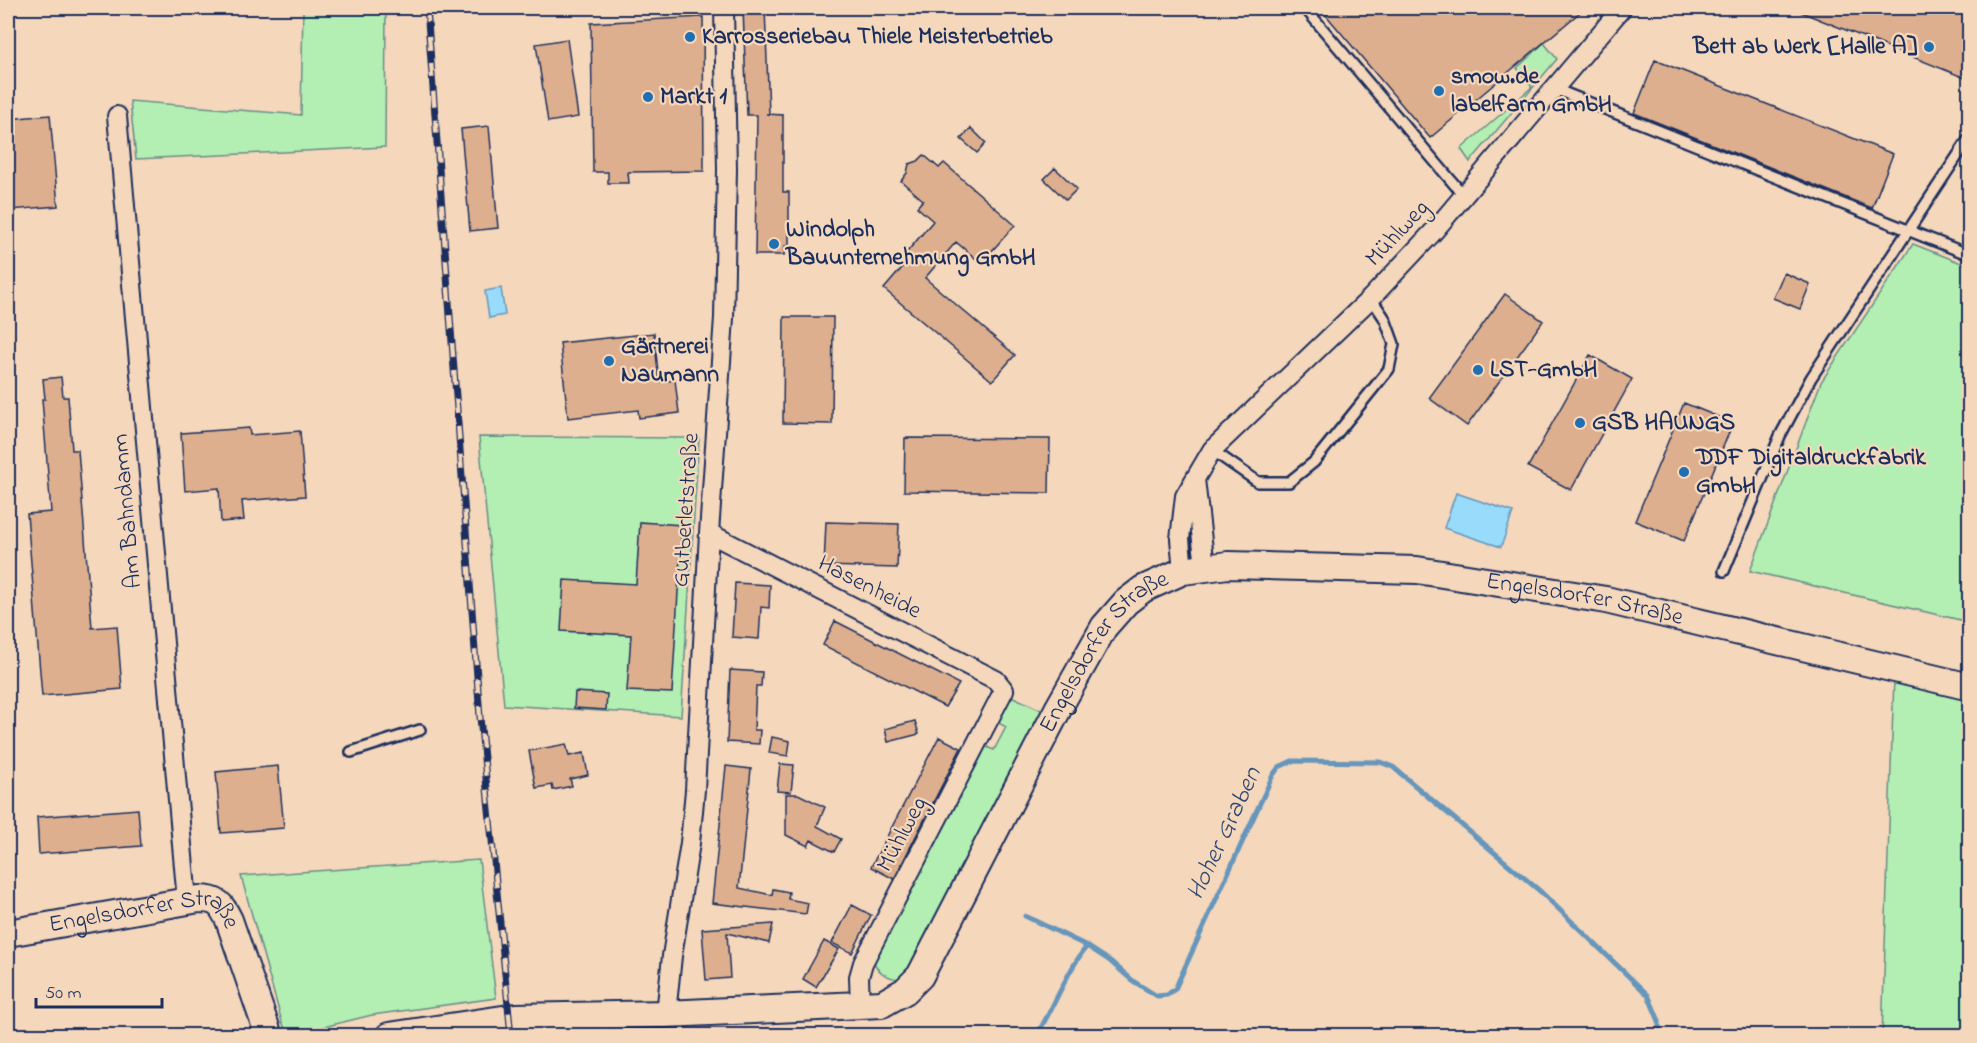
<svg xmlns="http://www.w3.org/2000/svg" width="1977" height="1043" font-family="'Indie Flower',sans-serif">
  <rect width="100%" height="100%" fill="#f5d7bb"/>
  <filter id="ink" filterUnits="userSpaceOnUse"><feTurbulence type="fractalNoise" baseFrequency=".0167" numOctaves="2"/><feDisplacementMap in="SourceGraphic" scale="12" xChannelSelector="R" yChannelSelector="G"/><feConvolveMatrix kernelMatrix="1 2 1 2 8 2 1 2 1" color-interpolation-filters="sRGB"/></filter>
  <g filter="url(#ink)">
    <path fill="#b3eeb2" stroke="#678e88" stroke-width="1.5" d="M303,8H386L385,147L136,159L130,101L301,115Z
      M1544,43L1557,59L1470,162L1461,149L1532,87L1517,68Z
      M1913,244L1969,266V622L1750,571L1821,382Z
      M479,437L699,438L681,716L504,705Z
      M1894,677L1969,696L1970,1035L1882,1036Z
      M1011,696L1046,712L911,969L902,979C889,979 878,973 874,962L984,746L994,750L1006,727L997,722Z
      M479,860L496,998L372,1015L299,1033L287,1032L282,1022L241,876Z"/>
    <path fill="#98dbfa" stroke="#6696bc" stroke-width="1.5" d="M501,288L505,315L489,318L485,291Z
      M1456,493L1513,512L1501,547L1444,528Z"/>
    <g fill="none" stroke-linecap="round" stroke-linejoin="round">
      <path stroke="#6696bc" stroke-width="5" d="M1025,916L1087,946
        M1036,1036C1055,1006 1065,974 1087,946L1110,961L1133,981L1157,996L1167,995L1175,989L1273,775L1279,767L1292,761L1380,762L1393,767L1541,892L1648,995L1659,1021V1036"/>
    </g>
    <path fill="#ddaf8e" stroke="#1b2f5e" stroke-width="1.5" d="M743,8H765L769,114H766L783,115V192H789V246H785L784,255H755L757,115H747Z
      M1320,8H1585L1430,138Z
      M1791,8H1947L1970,17V80Z
      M703,17L704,171L628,172L629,183H608V172H593L591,23Z
      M567,39L578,117L548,122L536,44Z
      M1655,60L1893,154L1872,208L1634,113Z
      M50,115L58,206L10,210L8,119Z
      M489,126L498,228L470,231L461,129Z
      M971,128L986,143L977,153L961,139Z
      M924,155L939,168L944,163L1015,225L981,263L956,242L925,278L1015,355L992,381L884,289L907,262L902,258L933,221L917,207L923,200L901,181L907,173L909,164L918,161Z
      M1055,168L1077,189L1066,200L1044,179Z
      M1784,273L1810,284L1800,309L1773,298Z
      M1505,294L1543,321L1467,426L1429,398Z
      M784,317H833L832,424L783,423Z
      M654,333L659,382L675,380L679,413L639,418L638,410L568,418L560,343Z
      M1590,355L1632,379L1571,490L1528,467Z
      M61,377L63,397H68L72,450H78L92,628L117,626L122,689L42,696L27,514L51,512L42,399H45L43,379Z
      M1684,403L1733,423L1684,541L1635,521Z
      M249,428L250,435L300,431L305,496L242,501L244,520L221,522L219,488L185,491L181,433Z
      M905,438L1050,439L1049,493L904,491Z
      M640,522L682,525L672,693L627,691L631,635L561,631L564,580L636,584Z
      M826,522L899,524L897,568L824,566Z
      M735,583L770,585L769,608L761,607L759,639L732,637Z
      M835,621L959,684L945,707L823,645Z
      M730,670L762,672L761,686H756L754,730H760L759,744L727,742Z
      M575,692L607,694L606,710L574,708Z
      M915,721L919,734L888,742L885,729Z
      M772,737L790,741L788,756L769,753Z
      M939,737L961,748L894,879L871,867Z
      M566,744L569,756L584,753L588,775L570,779L572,786L553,790L552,785L536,788L529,751Z
      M780,764L794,765L791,792L777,791Z
      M278,766L284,828L221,833L216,772Z
      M726,766L751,769L739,888L772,895L773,889L789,892L788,899L808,903L806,914L712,903Z
      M786,794H798L825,807L817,826L841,839L834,852L811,840L808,846L786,835Z
      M138,809L141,846L39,854L37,817Z
      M852,905L871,915L852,953L832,943Z
      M773,924L769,943L727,933L730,978L706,980L702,929Z
      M824,941L839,949L816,987L803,979Z"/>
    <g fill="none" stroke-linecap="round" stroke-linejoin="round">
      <g stroke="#1b2f5e" stroke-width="14">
        <path id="lane" d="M1305,8L1465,197
          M1604,8L1613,19
          M1555,89L1970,255
          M1212,450L1258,482H1289L1314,462L1389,369L1394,344L1385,319L1371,298
          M1724,571L1780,436L1811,378L1970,137
          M351,752L420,730"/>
      </g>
      <g stroke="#1b2f5e" stroke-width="22">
        <path id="street" d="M117,116L187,901
          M1195,479L1205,567
          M709,533L996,680L1004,690L863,963L859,977L860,1006
          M1183,571L1180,539L1185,496L1212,450L1371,298L1434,231L1622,8
          M666,1014L672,956L690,843L695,790L709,533L724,318L727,169L724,8"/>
      </g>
      <g stroke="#1b2f5e" stroke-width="30">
        <g id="secondary">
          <path id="s1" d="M8,933L199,899C218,899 221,904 229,920L269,1036"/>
          <path id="s2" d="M389,1036L516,1017L666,1014L882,1004L905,991L920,976L1059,707L1104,627L1126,602L1143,589L1183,571L1228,565L1417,570L1606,600L1970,687"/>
        </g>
      </g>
      <use href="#lane" stroke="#f5d7bb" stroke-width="9"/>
      <use href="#street" stroke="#f5d7bb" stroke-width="18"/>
      <use href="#secondary" stroke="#f5d7bb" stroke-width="26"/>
      <g stroke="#1b2f5e" stroke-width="7">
        <path id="rail" d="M427,8L480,717L511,1036"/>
      </g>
      <use href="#rail" stroke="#f5d7bb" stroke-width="4.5" stroke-dasharray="14" stroke-linecap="butt"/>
    </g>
  </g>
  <g fill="#1f6fb2" stroke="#f5d7bb" stroke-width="2">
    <circle cx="690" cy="37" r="6"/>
    <circle cx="1929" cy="47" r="6"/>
    <circle cx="1439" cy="91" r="6"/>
    <circle cx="648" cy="97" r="6"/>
    <circle cx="774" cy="244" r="6"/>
    <circle cx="609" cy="361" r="6"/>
    <circle cx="1478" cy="370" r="6"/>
    <circle cx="1580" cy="423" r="6"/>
    <circle cx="1684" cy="472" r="6"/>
  </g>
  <g text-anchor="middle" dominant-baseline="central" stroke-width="4.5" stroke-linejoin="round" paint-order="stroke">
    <g font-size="24" font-weight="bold" fill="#1b2f5e" stroke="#f5d7bb" text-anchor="start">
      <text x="702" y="37">Karrosseriebau Thiele Meisterbetrieb</text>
      <text x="1917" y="47" text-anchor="end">Bett ab Werk [Halle A]</text>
      <text x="1451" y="77">smow.de<tspan x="1451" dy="28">labelfarm GmbH</tspan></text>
      <text x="660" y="97">Markt 1</text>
      <text x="786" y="230">Windolph<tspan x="786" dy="28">Bauunternehmung GmbH</tspan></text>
      <text x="621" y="347">Gärtnerei<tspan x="621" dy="28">Naumann</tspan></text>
      <text x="1490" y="370">LST-GmbH</text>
      <text x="1592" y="423">GSB HAUNGS</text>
      <text x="1696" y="458">DDF Digitaldruckfabrik<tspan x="1696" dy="28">GmbH</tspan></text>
    </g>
    <g font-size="24" fill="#1b2f5e" stroke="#f5d7bb">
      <text transform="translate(1398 234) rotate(-47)">Mühlweg</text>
      <text transform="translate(687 510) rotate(-86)">Gutberletstraße</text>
      <text transform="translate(128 511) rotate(-95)">Am Bahndamm</text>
      <text transform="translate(869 588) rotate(27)">Hasenheide</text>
      <text stroke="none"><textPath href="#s2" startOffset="1440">Engelsdorfer Straße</textPath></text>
      <text stroke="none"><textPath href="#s2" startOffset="918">Engelsdorfer Straße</textPath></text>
      <text transform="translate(903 835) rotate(-62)">Mühlweg</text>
      <text stroke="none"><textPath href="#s1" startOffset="142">Engelsdorfer Straße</textPath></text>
    </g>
    <g font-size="26" font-style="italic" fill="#2e4975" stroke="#f5d7bb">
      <text transform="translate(1225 834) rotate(-65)">Hoher Graben</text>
    </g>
  </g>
  <rect width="1977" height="1043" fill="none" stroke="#f5d7bb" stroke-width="30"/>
  <rect x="15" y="15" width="1947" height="1013" fill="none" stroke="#1b2f5e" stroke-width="2" filter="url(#ink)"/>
  <path d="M36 998v9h126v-9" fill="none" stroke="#1b2f5e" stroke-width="3"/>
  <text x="45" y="998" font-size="18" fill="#1b2f5e" stroke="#f5d7bb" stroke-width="4.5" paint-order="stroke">50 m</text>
</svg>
